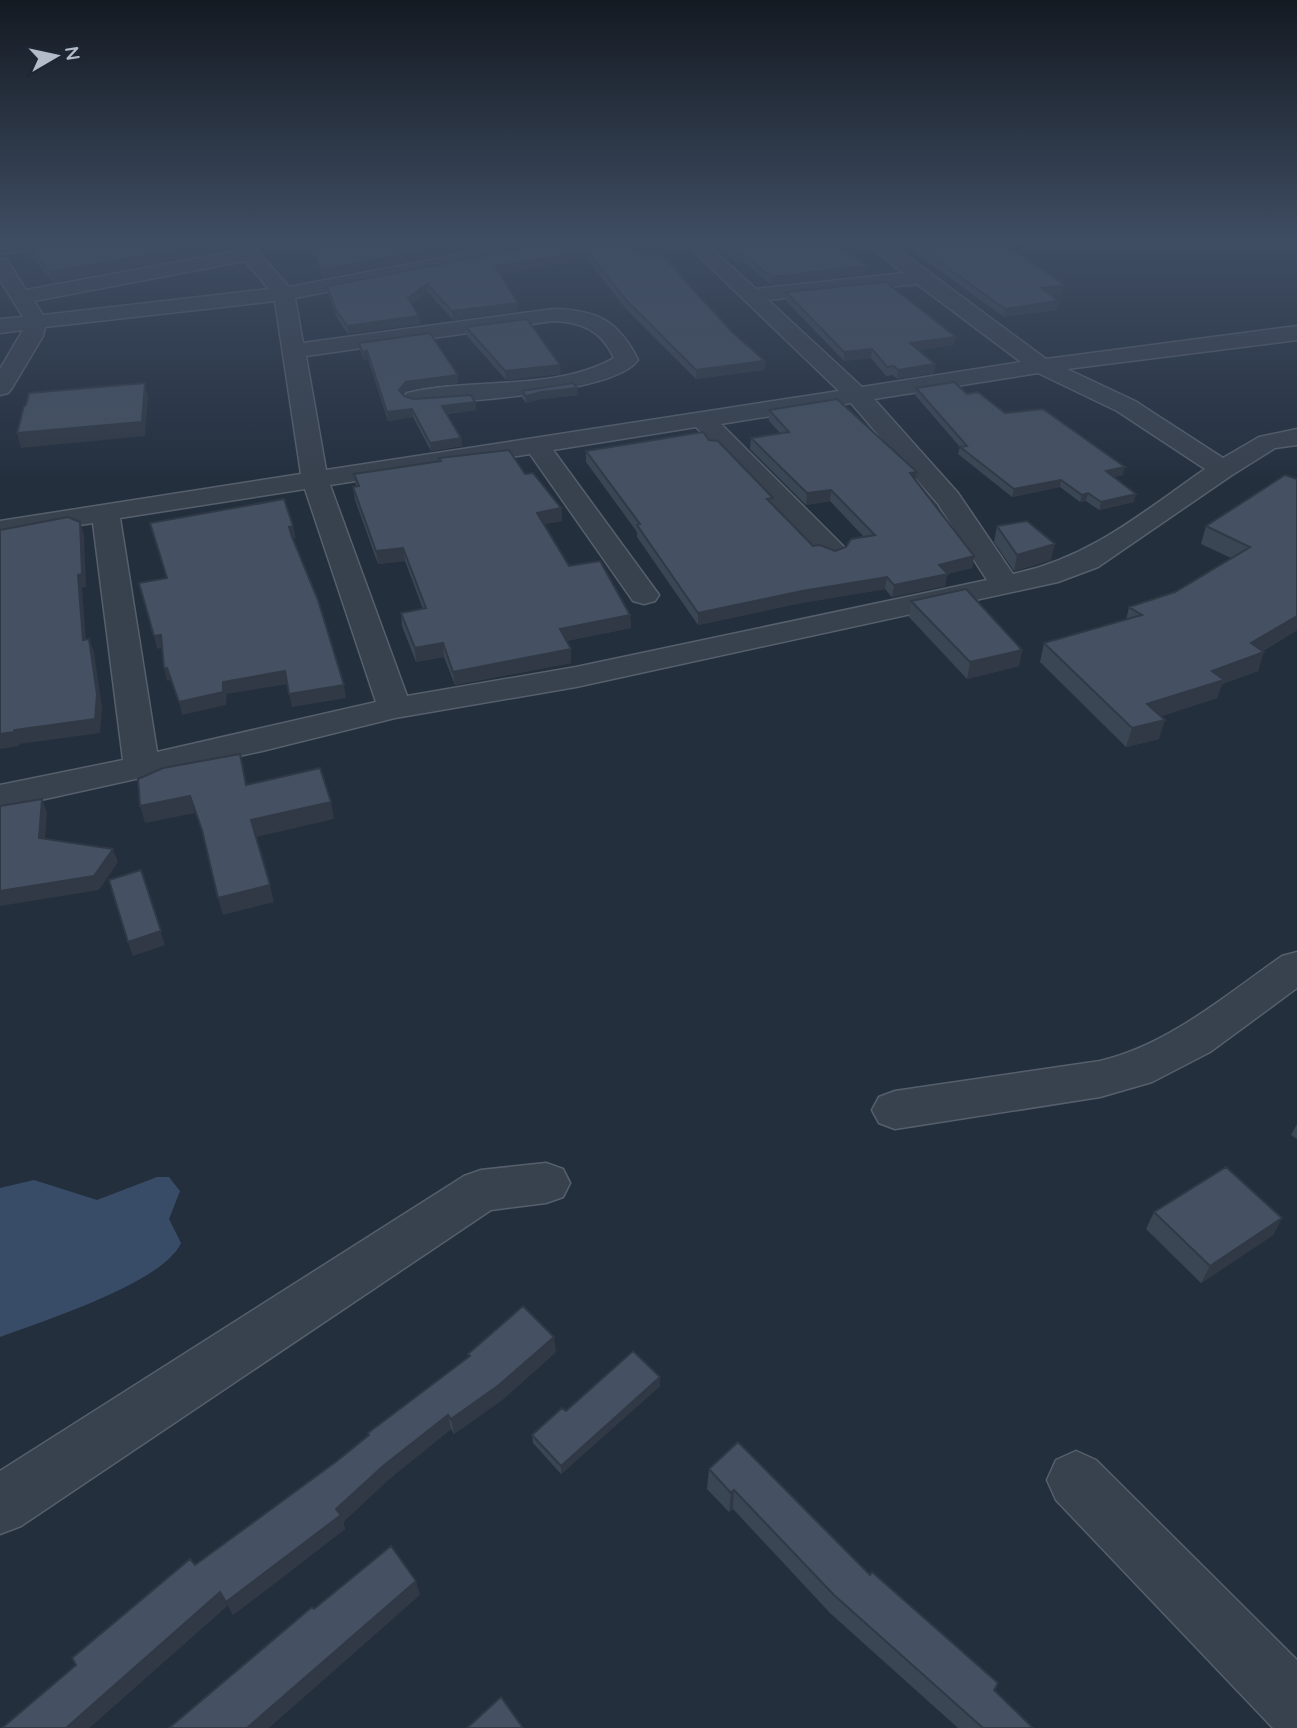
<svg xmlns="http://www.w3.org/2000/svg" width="1297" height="1728" font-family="Quicksand,sans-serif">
  <rect width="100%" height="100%" fill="#242f3e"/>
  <path fill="#394c67" d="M157,1177H169L180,1191L169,1219L181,1243C163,1283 43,1321 0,1337V1188L34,1180L97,1200Z"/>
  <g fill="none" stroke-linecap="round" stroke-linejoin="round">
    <g stroke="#565f6c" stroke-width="3">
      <path id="minor" d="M12,240H56L47,246L0,254V242Z
        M228,240H248L289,287L535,240H575L566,246L295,298L303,343L553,309C597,310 618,320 638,360C615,394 458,401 415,405L407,403L403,398L407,393C471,377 555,392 614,358C601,330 582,322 553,321L306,356L326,470L839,391L682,240H702L756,289L903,273L863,240H885L1046,359L1297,326V340L1067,369L1135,401L1223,458L1259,437L1297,429V445L1275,448L1232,475L1098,567L1058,582L576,687L395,718L262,751L0,809V785L123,760L93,523L0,537V521L301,474L275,301L45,327L43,336L12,388L8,393L0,395V369L23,330L0,333V319L23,317L0,280V258L7,260L26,290L236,251ZM245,261L269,289L43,315L34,301ZM917,284L1021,362L862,387L768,300ZM1038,373L1117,411L1205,469C1143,512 1090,558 1013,574L958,493L874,399ZM851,403L938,504L987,580L576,667L407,696L330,485L530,454L633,601L644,604L655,601L659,595L553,450L696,427L823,558L833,561L843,558L847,552L843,546L721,424ZM305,489L376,702L157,752L120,518Z
        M1297,952V988L1210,1052L1152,1082L1100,1097L895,1129L879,1123L872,1110L879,1097L895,1091L1100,1061C1168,1045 1225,996 1282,956Z
        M546,1163L563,1169L570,1183L563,1197L546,1203L491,1210L21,1526L0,1534V1471L464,1176L481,1170Z
        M1076,1451L1096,1460L1297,1660V1728H1273L1056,1500L1047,1480L1056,1460Z"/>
    </g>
    <use href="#minor" fill="#38414e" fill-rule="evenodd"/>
  </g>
  <path fill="#3b4654" d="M294,240H520L322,278L316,257Z
    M616,240L731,331L765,361L764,370L696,379L626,309L588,260L500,273L518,303V311L453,320L428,292L412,304L419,316L420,324L348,334L337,318L328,294L327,286Z
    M711,240H833L865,274L771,285L744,262L738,263Z
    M897,240H1000L1062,294L1050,295L1059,301L1057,310L1004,317Z
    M24,243L216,252L53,282L27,252Z
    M786,292L954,345L919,350L935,364L934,373L897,379L893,375L886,376L871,358L844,361L786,301Z
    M466,327L561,374L506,380L467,336Z
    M359,343L458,375V383L407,390L403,395L404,396L414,399L475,402L476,410L447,414L461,438L462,446L431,451L413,417L388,421L368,359L364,360L360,351Z
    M916,388L967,394L1123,475L1113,477L1134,502L1099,510L1086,501L1080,502L1060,487L1012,497L958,454L960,447L915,395Z
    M522,391L578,395L541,399L526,403L522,398Z
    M769,410L916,480L974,556L972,568L947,574L945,586L892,597L885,589L801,603L698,625L637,537V532L586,462V451L709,440L813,546L835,551L846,547L864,537L830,501L806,505L750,449L751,438L780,433L769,421Z
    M439,458L525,474L561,508L562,521L544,524L569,566L630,615L631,628L566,641L571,663L455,685L444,657L416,662L402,626L401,613L423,609L405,561L378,564L355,500L353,487H356L354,474L440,462Z
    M1285,475L1297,630L1263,651L1258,671L1222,684L1217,698L1161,716L1159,739L1126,747L1040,662L1044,643L1126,620L1129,607L1175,592L1231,558L1201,544L1206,526Z
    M997,526L1051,560L1014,571L994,542Z
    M911,601L1022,650L1019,666L967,679L909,617Z
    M1297,1124V1139L1291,1135Z
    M1154,1212L1282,1218L1273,1235L1201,1283L1146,1229Z
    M556,1352L502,1400L454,1434L451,1429L388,1480L343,1522L345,1529L233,1615L228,1605L89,1728H2L195,1565L337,1461L368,1436V1433L469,1357L468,1354Z
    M660,1377V1386L561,1474L533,1443L532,1435L566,1411Z
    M709,1469L870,1575L998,1683L995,1691L1033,1728H958L830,1613L733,1509L729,1512L707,1489Z"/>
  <path fill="#303945" d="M478,240H520L322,278L321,270Z
    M215,243L216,252L53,282L50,272Z
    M588,252V260L496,274L495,266Z
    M744,254V262L738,263V255Z
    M866,266L865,274L771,285V277Z
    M427,284L428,292L409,307L408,298Z
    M1064,285L1062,294L1040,297L1041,288Z
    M1059,301L1057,310L1004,317L1005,309Z
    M518,303V311L453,320L452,311Z
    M419,316L420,324L348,334L347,326Z
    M956,337L954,345L909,351L910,343Z
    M872,349L871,358L844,361V352Z
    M367,351L368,359L364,360L362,352Z
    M765,361L764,370L696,379V370Z
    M935,364L934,373L897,379L898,370Z
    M560,365L561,374L506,380L505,371Z
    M458,375V383L407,390L400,398L399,390L406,382Z
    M145,383L148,397L145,436L21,448L17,433Z
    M577,388L578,395L541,399L526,403V396L541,392Z
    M475,402L476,410L443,414L442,406Z
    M412,409L413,417L388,421L387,412Z
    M461,438L462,446L431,451L430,443Z
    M1125,467L1123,475L1104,479L1106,471Z
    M917,472L915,483L910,473Z
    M1061,480L1060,487L1012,497L1014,489Z
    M831,490L830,501L806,505L807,493Z
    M1088,493L1086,501L1080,502L1082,495Z
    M1136,494L1134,502L1099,510L1101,502Z
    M561,508L562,521L538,525L537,513Z
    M80,522L84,535L86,587L82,588L87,654L83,640L78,575Z
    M293,526L296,538H292L289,527Z
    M1055,544L1051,560L1014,571L1017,555Z
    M403,548L405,561L378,564L376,551Z
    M974,556L972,568L947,574L945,586L892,597L894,585L939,565Z
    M887,577L885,589L801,603L698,625V613L802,591Z
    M630,615L631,628L561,642L560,629Z
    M1297,616V630L1256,655L1264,652L1258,671L1222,684L1217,698L1142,723L1147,704L1212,671L1251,643Z
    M161,635L164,647L157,649L154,636Z
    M89,639L94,652L102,708L100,733L19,744V746L0,749V734L14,730Z
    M443,643L444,657L416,662L415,648Z
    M571,649V663L455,685L453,672Z
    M1022,650L1019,666L967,679L970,662Z
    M164,668H167L171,680L167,681Z
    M285,671L288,684L227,694L226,705L182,715L179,702L223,682Z
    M344,685L346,698L292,707L289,694Z
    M1165,720L1159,739L1126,747L1132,728Z
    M190,796L195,813L145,823L140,806Z
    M42,799L47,813L44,851L39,838Z
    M331,802L334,819L256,837L251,820Z
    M113,849L118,862L99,890L0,906V891Z
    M145,884L165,945L133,956L128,942Z
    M270,885L274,902L223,915L218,898Z
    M1282,1218L1273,1235L1201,1283L1210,1266Z
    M554,1337L556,1352L502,1400L454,1434L451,1419Z
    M660,1377V1386L561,1474V1466Z
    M448,1415L451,1429L388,1480L343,1522L345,1529L233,1615L226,1602L336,1509L383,1466Z
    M734,1490L733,1509L729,1512L731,1493Z
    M416,1581L420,1595L269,1728H247Z
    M220,1592L228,1605L89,1728H66Z"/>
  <path fill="#455162" stroke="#303945" stroke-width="2" d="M40,240H212L215,243L50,272L24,243Z
    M303,240H478L321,270L316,255L321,254Z
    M567,240H616L645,257L662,255L731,331L765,361L696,370L626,300L588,252L495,266L518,303L452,311L427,284L408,298L419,316L347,326L336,310L327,286Z
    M720,240H833L866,266L771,277L744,254L738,255Z
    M909,240H1000L1064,285L1041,288L1059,301L1005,309Z
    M886,282L956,337L910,343L935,364L898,370L894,366L887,367L872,349L844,352L786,292Z
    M527,319L560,365L505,371L466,327Z
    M430,333L458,375L406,382L399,390L404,396L414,399L471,395L475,402L442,406L461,438L430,443L412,409L387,412L367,351L362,352L359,343Z
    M954,382L967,394L978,392L1005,413L1043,409L1125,467L1106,471L1136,494L1101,502L1088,493L1082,495L1061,480L1014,489L960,447L967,446L916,388Z
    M145,383L142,422L17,433L24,406L26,405L29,393Z
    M573,383L577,388L541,392L526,396L522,391Z
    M837,399L917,472L910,473L974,556L939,565L948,574L894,585L887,577L802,591L698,613L637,525L640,524L586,451L703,432L709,440L718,441L773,498L767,499L813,546L820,545L835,551L846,547L851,539L875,535L831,490L807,493L751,438L789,432L769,410Z
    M509,450L525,474L533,473L561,508L537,513L569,566L600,561L630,615L560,629L571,649L453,672L443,643L415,648L401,613L426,608L403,548L376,551L353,487L359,486L354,474L441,461L439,458Z
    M1285,475L1297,479V616L1251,643L1264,652L1212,671L1224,680L1147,704L1165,720L1132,728L1044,643L1142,615L1129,607L1175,592L1250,547L1206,526Z
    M284,499L293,526L289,527L292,537L318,600L344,685L289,694L285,671L223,682V692L179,702L167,668H164L161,635L154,636L139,583L167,578L150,523Z
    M68,517L80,522L82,574L78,575L83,640L89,639L97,694L95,719L14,730V732L0,734V530Z
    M1027,521L1055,544L1017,555L997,526Z
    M966,589L1022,650L970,662L911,601Z
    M240,754L246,785L320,768L331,802L251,820L270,885L218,898L202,830L190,796L140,806L138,779L163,768Z
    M42,799L39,838L113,849L94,876L0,891V806Z
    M141,870L161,931L128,942L109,880Z
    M1226,1167L1282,1218L1210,1266L1154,1212Z
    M523,1306L554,1337L499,1385L451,1419L448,1415L383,1466L336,1509L341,1515L226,1602L220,1592L66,1728H2L76,1665L72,1658L190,1559L195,1565L337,1461L369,1435L368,1433L470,1356L468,1354Z
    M633,1351L660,1377L561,1466L532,1435L562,1408L566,1411Z
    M738,1442L870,1575L872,1572L998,1683L994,1690L1033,1728H983L834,1595L734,1490L731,1493L709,1469Z
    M391,1546L416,1581L247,1728H169L312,1607L314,1609Z
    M501,1697L523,1728H467Z"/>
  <linearGradient id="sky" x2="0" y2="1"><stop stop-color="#141a22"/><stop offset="0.5" stop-color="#3f4d63"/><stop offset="1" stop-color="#3f4d63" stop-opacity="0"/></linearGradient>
  <rect width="1297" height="482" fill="url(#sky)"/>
  <g transform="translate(56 56) rotate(81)" stroke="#1d2633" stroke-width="5" paint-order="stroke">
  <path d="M0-5L12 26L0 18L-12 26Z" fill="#b4bcc9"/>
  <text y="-10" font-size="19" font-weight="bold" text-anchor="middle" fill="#b4bcc9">N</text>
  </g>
</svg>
